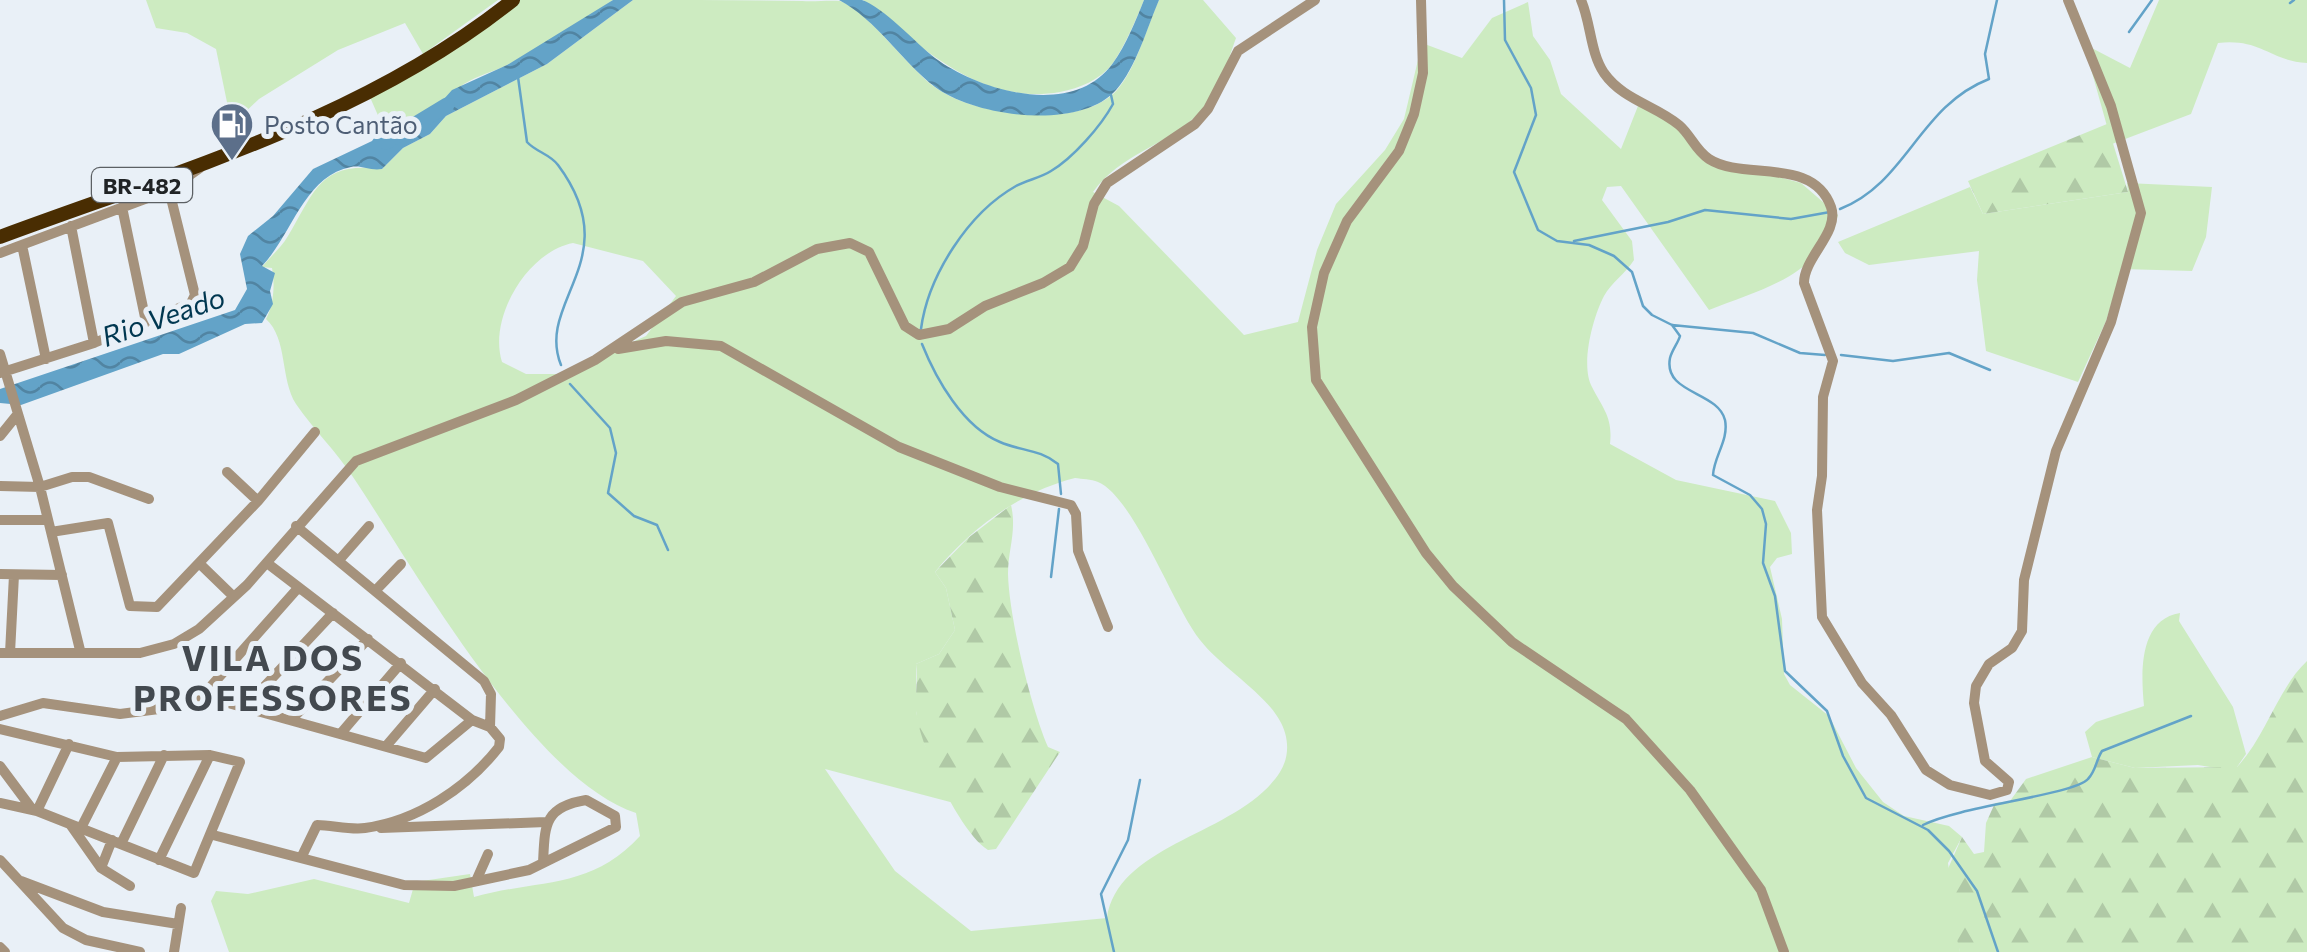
<svg xmlns="http://www.w3.org/2000/svg" width="2307" height="952" font-family="Commissioner,sans-serif">
  <defs>
    <pattern id="forest-firs" width="22" height="20" patternUnits="userSpaceOnUse" patternTransform="scale(2.5)"><rect width="22" height="20" fill="#cdebc1"/><path d="M5 1l3.5 6h-7zM16 11l3.5 6h-7z" fill="#b0c9a6"/></pattern>
    <pattern id="water-waves" width="16" height="10" patternUnits="userSpaceOnUse" patternTransform="scale(2.5)"><rect width="16" height="10" fill="#63a3c8"/><path d="M0 5q4-4 8 0t8 0" fill="none" stroke="#5184a2"/></pattern>
  </defs>
  <rect width="100%" height="100%" fill="#e9f0f7"/>
  <path fill="#cdebc1" fill-rule="evenodd" d="M146,0H498L423,54L405,23L338,50L259,99L239,118L229,112L216,49L187,33L156,28Z
    M517,0H613C580,24 543,47 507,65C493,72 478,75 464,84C439,99 419,147 384,129L369,95Z
    M633,0C689,0 746,0 802,1C814,2 828,0 840,1C866,9 909,69 936,88C975,116 1082,130 1117,90C1137,67 1146,28 1159,0H1203L1236,38C1227,63 1218,95 1198,114C1166,146 1120,154 1093,192L1119,206L1244,335L1298,322L1317,250L1336,204L1385,150L1404,119L1422,43L1462,58L1492,18L1528,2L1533,36L1550,60L1561,94L1621,149L1638,106L1679,123L1707,157L1801,183L1838,215C1821,276 1762,289 1709,310L1621,186L1607,187L1602,200L1632,241L1634,260C1626,273 1611,283 1604,296C1593,317 1580,365 1592,387C1603,409 1613,417 1610,444L1676,480L1775,501L1791,533L1792,554L1777,558L1770,567L1782,619L1784,674L1790,685L1829,716L1856,768L1883,802L1904,816L1949,826L1962,837L1948,863L1960,952H229L211,901L216,891L248,894L314,879L409,903L415,882L470,874L474,897C538,879 591,890 640,836L636,813C532,779 414,568 353,477C336,451 313,429 296,404C280,379 288,339 266,319C274,305 275,283 272,268L262,267C270,257 281,248 288,236C315,191 320,161 382,169L403,148L430,134L446,116L547,64ZM573,243L643,261L676,296L646,336L560,374H526L502,362C488,318 527,252 573,243ZM1075,478C1082,479 1091,479 1098,482C1134,497 1173,606 1200,640C1221,667 1266,694 1280,721C1289,737 1290,756 1280,772C1240,835 1118,842 1107,918L971,931L895,871L825,769L954,803L925,745L916,712V664L939,654L955,630L946,588L935,572C971,528 1020,492 1075,478Z
    M863,0H1144C1136,20 1125,45 1113,63C1100,80 1080,88 1060,92C979,106 921,46 863,0Z
    M2159,0H2307V63C2270,61 2261,38 2218,43L2191,114L2112,144L2084,44L2130,68Z
    M2127,183L2212,187L2206,237L2192,271L2122,269L2106,321L2078,382L1986,351L1977,280L1979,251L1869,265L1845,253L1838,242L1970,187L1983,214L2128,192Z
    M2180,613L2179,621L2233,707L2246,754L2237,767L2228,770L2198,765L2135,768L2092,757L2085,732L2096,722L2144,706C2141,674 2138,620 2180,613Z"/>
  <path fill="url(#forest-firs)" d="M2107,124L2128,192L1983,214L1968,181Z
    M1011,505C1017,531 1008,549 1008,574C1009,617 1031,708 1048,747L1060,752L996,849L988,850C960,833 919,745 916,711C915,695 918,680 916,664L939,654L955,630L946,588L935,572L968,538Z
    M2307,661V952H1960L1943,880L1962,837L1974,854L1984,852L1986,823L1995,803L2010,801L2026,779L2092,757L2135,768L2237,767C2265,738 2278,688 2307,661Z"/>
  <path fill="url(#water-waves)" d="M613,0H633L547,64L446,116L430,134L403,148L382,169C370,171 362,165 351,167C304,176 292,235 262,266L275,273L270,291L273,304L262,323L245,324L179,354H163L21,405L0,403V389L235,310L247,289L240,254L248,236L273,216L313,169L372,141L377,134L405,133L418,128L452,90L507,65Z
    M839,0C845,0 856,0 862,0C882,6 917,44 935,58C980,91 1073,119 1113,63C1126,45 1136,20 1144,0H1159C1147,28 1136,68 1116,90C1080,131 975,117 935,87C901,61 877,20 839,0Z"/>
  <g fill="none" stroke-linecap="round" stroke-linejoin="round">
    <path stroke="#63a3c8" stroke-width="2.5" d="M1504,0L1505,40L1531,88L1536,115L1514,172L1538,230L1557,241L1589,245L1614,256L1632,272L1643,306L1652,315L1672,325L1753,333L1800,353L1825,355
      M2290,3L2294,0
      M2129,32L2152,0
      M518,77L527,142C536,152 550,154 558,165C628,259 535,301 561,365
      M1840,209C1907,183 1919,106 1989,79L1985,54L1997,0
      M1574,241L1668,222L1705,210L1791,219L1830,212
      M1672,325L1680,336C1678,343 1672,350 1670,358C1663,394 1718,391 1725,420C1729,440 1714,456 1713,475L1750,495L1762,509L1766,524L1763,563L1775,596L1785,671L1827,711L1843,756L1866,798L1928,830L1949,851L1977,891L1998,952
      M921,329C928,276 968,213 1016,186C1027,180 1040,178 1051,171C1073,158 1101,126 1113,104L1111,95
      M922,344C936,379 963,427 1000,442C1020,451 1040,449 1058,464L1061,494
      M1841,355L1893,361L1949,353L1990,370
      M570,384L610,428L616,453L608,493L634,516L657,525L668,550
      M1051,577L1059,509
      M1923,825C1960,806 2073,795 2088,779C2096,771 2096,760 2102,751L2191,716
      M1114,952L1101,894L1128,840L1140,780"/>
    <path stroke="#63a3c8" stroke-width="15" d="M386,142L447,105"/>
    <path stroke="#a5927c" stroke-width="10" d="M1421,0L1423,73L1414,114L1399,151L1347,221L1324,273L1312,327L1316,380L1426,553L1453,586L1512,642L1626,719L1690,790L1761,890L1784,952
      M1581,0C1591,23 1590,52 1604,73C1623,100 1655,105 1679,125C1691,135 1695,150 1709,159C1743,181 1813,156 1831,207C1840,232 1804,257 1804,283L1833,361L1823,397L1822,476L1817,510L1822,617L1862,683L1891,715L1926,770L1950,785L1990,795L2007,790L2009,782L1985,761L1974,703L1976,686L1989,664L2012,648L2022,631L2024,580L2056,451L2111,322L2141,213L2111,106L2068,0
      M122,207L146,322
      M71,226L94,343
      M22,245L46,359
      M0,253L169,190L200,168
      M618,349L666,341L721,346L899,447L1000,487L1071,505L1076,514L1078,551L1108,627
      M0,354L40,487L80,650
      M0,373L94,343L191,303L195,295L169,190
      M0,436L17,415
      M227,472L258,501
      M0,486L40,487L72,477H89L149,499
      M0,520H48
      M51,532L108,523L130,606L157,607L258,501L315,432
      M340,559L369,526
      M267,563L472,720L490,727L491,694L484,681L296,526
      M200,564L234,597
      M0,574L62,575
      M376,590L401,564
      M0,653H140L174,644L199,629L247,585L356,461L516,400L595,360L682,302L754,282L817,249L850,243L869,252L905,326L919,335L949,329L985,306L1043,283L1070,267L1083,246L1094,204L1107,183L1195,124L1208,109L1238,51L1315,0
      M10,653L14,575
      M197,702L298,588
      M247,705L333,613
      M0,716L43,703L120,714L221,701L426,758L472,720
      M293,718L368,639
      M0,729L117,757L210,755L240,762L194,873L37,811L0,803
      M342,732L401,663
      M387,745L435,689
      M0,766L32,809
      M37,811L69,744
      M70,824L101,868L130,886
      M81,828L117,757
      M381,828L546,822
      M213,835L404,885L454,886L529,870L616,827L615,816L586,800C543,807 545,826 543,863
      M121,844L164,755
      M302,856L317,825C332,825 349,830 365,828C417,821 467,788 499,747L500,739L490,727
      M0,860L63,928L86,940L140,952
      M159,860L210,755
      M101,868L112,840
      M21,881L103,912L178,924
      M476,881L488,854
      M0,947L5,952
      M174,952L181,908"/>
    <path stroke="#492d02" stroke-width="14" d="M0,237C177,171 363,120 513,0"/>
  </g>
  <defs>
    <g id="fuel-pin" transform="scale(2.25)"><path d="M0 17L-7.5 6A9.5 9.5 0 1 1 7.5 6Z" fill="#5c6f8a" stroke="#e9f0f7"/><path d="M-5.5-6h7V0h2V4h1.3V-2.5L3-4.5l.8-.8L6-3V5H2.5V1h-1V6h-7ZM-4.2-4.7v3.2H.2V-4.7Z" fill="#fff"/></g>
  </defs>
  <g fill-rule="evenodd">
    <use href="#fuel-pin" x="232" y="124"/>
  </g>
  <g text-anchor="middle" dominant-baseline="central" stroke-width="10" stroke-linejoin="round" paint-order="stroke">
    <rect fill="#e9f0f7" stroke="#5c6064" stroke-width="2.5" x="92" y="168" width="100" height="34" rx="8"/>
    <g font-size="22" font-weight="bold" fill="#202325">
      <text x="142" y="185">BR-482</text>
    </g>
    <g font-size="25" fill="#4e5e75" stroke="#e9f0f7" text-anchor="start">
      <text x="264" y="124">Posto Cantão</text>
    </g>
    <g font-size="28" font-style="italic" fill="#003750" stroke="#e9f0f7">
      <text transform="translate(163 316) rotate(-19)">Rio Veado</text>
    </g>
    <g font-size="35" font-weight="bold" letter-spacing="2.5" fill="#43494f" stroke="#e9f0f7">
      <text x="273" y="656">VILA DOS<tspan x="273" dy="40">PROFESSORES</tspan></text>
    </g>
  </g>
</svg>
